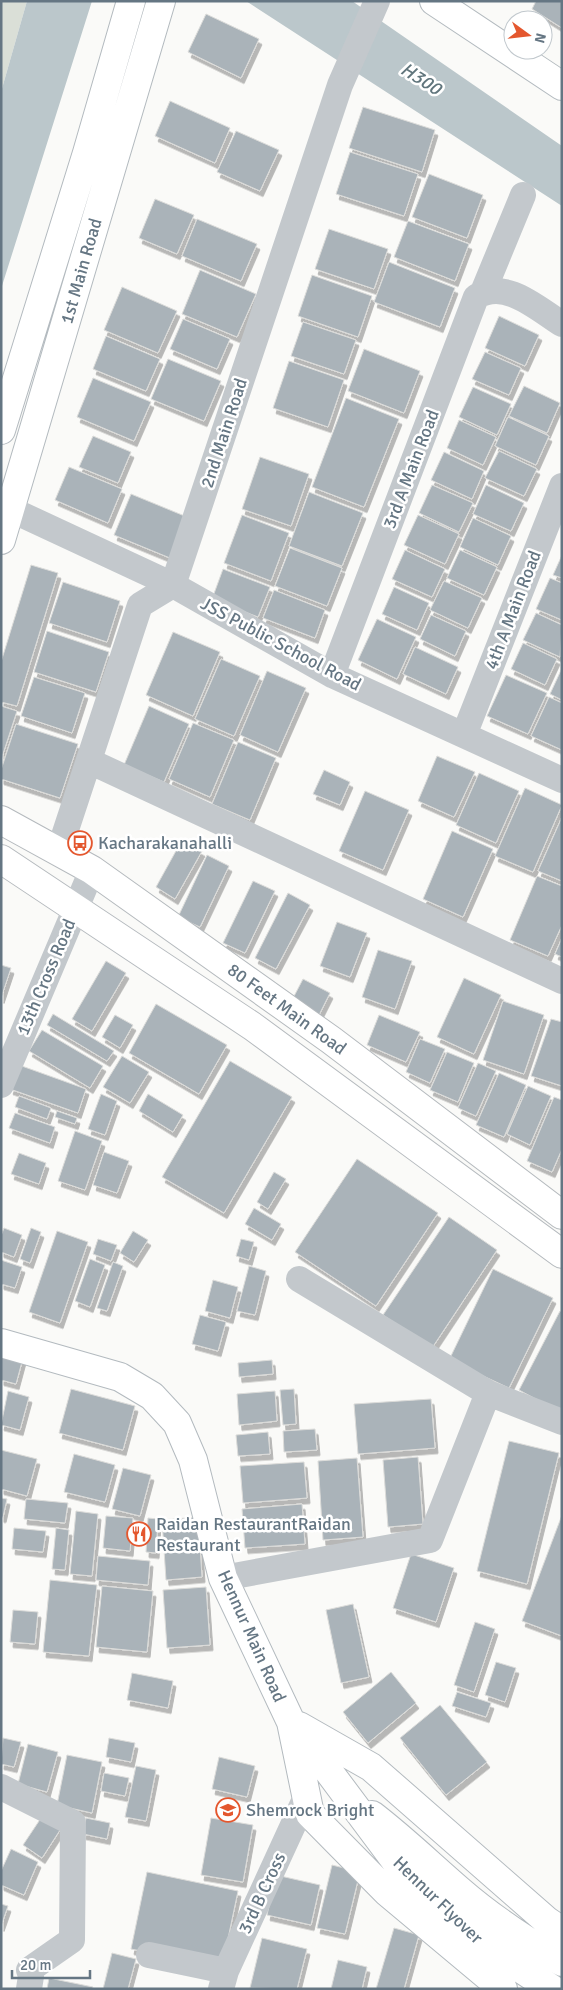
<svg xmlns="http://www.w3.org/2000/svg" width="563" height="1990" font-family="Signika,sans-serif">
  <defs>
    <filter id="shadow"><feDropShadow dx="3" dy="5.5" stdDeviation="0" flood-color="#0004"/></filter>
  </defs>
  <rect width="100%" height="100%" fill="#fafaf8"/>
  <path fill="#dadfd7" d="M1,1H27L1,92Z"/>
  <path fill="#bbc7cb" d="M27,1H92L1,289V92Z
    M246,1H352L562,146V206Z"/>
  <path fill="#aab3b9" stroke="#dcdcda" filter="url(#shadow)" d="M536,1H562V28L532,9Z
    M206,14L259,39L241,78L188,52Z
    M170,101L230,128L215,163L155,136Z
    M363,107L435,130L422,172L349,148Z
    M236,131L279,150L260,191L217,172Z
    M350,152L418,174L404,216L336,194Z
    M429,174L483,195L467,238L412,217Z
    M155,199L194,215L177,254L139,238Z
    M197,219L257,244L241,281L182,256Z
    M408,221L469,244L455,281L394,257Z
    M329,229L388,249L374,289L315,269Z
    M389,262L455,288L440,327L374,302Z
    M200,270L256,294L237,337L182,314Z
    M312,275L372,296L358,337L298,316Z
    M122,287L177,311L158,353L104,330Z
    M499,316L539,335L525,366L485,348Z
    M183,319L230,339L217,369L170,349Z
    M303,322L356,340L344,374L291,356Z
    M106,336L160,359L146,391L93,369Z
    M364,349L420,371L404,413L348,391Z
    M485,352L521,368L509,395L472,379Z
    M168,359L221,381L204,421L151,399Z
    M289,361L344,380L328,427L273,408Z
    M93,378L151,402L134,441L77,417Z
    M524,386L560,403L547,433L509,416Z
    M473,387L511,404L497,435L459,417Z
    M346,398L399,419L364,507L312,487Z
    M508,417L549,436L536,465L495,446Z
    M459,420L496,437L483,465L447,448Z
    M93,436L131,452L118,483L79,467Z
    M499,451L537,469L524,496L485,478Z
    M444,452L484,471L472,499L431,480Z
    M260,457L309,474L291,526L242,509Z
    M69,467L122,489L108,523L55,500Z
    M432,485L473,503L459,532L419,513Z
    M486,485L524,503L511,531L473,514Z
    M309,492L363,513L342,566L289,546Z
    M131,494L187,517L170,558L114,535Z
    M242,515L289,533L271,581L224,563Z
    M418,515L459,534L445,564L404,545Z
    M473,518L511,536L498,565L460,547Z
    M290,548L342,568L327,606L275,586Z
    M405,550L445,569L432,597L392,579Z
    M460,550L497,567L484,595L447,578Z
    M562,555V578L553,575Z
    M31,565L58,573L17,706L1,702V662Z
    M223,569L270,587L258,617L212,599Z
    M550,578L562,583V620L536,609Z
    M444,581L482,598L468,628L430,610Z
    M63,582L120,601L107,642L49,623Z
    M394,587L429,603L417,630L382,614Z
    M274,590L325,610L315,638L263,618Z
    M536,613L562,625L560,657L523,640Z
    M431,615L466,631L455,656L420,639Z
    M377,619L416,637L397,679L358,660Z
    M47,631L109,652L96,692L34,672Z
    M173,632L220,652L193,716L146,695Z
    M523,643L557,659L545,685L511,669Z
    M415,647L458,667L446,694L403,674Z
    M221,659L260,676L234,736L195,719Z
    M562,668V700L550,694Z
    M267,671L306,688L278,752L240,735Z
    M506,675L547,693L528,734L487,716Z
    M34,677L85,693L72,733L21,716Z
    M549,697L562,703V750L531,736Z
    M1,706L17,711L1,760Z
    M149,706L189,724L164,782L124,765Z
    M193,723L234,740L210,797L169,779Z
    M16,724L78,744L60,798L1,779V770Z
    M238,742L276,758L250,820L212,804Z
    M437,756L475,772L454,817L418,801Z
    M324,770L350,782L340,805L313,794Z
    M479,773L519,791L496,843L456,825Z
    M525,788L562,805L533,872L495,856Z
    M365,791L409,810L383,870L339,851Z
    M562,817V881L538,871Z
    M452,831L493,849L463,917L423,899Z
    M182,840L202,851L175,899L156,887Z
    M207,855L229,866L200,927L178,917Z
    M537,876L562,886V925L548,956L510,940Z
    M253,881L275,891L245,953L223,943Z
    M288,893L310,905L276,969L255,958Z
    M337,922L367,933L350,977L320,966Z
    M562,938V957L555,954Z
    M378,950L412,961L395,1009L362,997Z
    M106,961L126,973L92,1031L72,1019Z
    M1,965L11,968L1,998Z
    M464,978L501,995L474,1054L437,1037Z
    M303,979L330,993L319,1015L291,1002Z
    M503,1001L544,1015L524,1074L483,1060Z
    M156,1004L227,1045L199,1094L129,1053Z
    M53,1014L114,1051L107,1061L47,1025Z
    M115,1015L133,1025L120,1048L102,1037Z
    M379,1015L420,1032L406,1062L367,1045Z
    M551,1019L562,1022V1086L531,1076Z
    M42,1030L103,1066L90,1088L29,1051Z
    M420,1039L445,1049L430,1083L406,1072Z
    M447,1052L474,1063L458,1102L430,1090Z
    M122,1056L149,1072L130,1103L103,1087Z
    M230,1061L292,1097L224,1213L162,1177Z
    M478,1063L496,1071L476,1116L458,1108Z
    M19,1065L86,1089L78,1113L10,1089Z
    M499,1073L526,1085L504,1137L476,1125Z
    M528,1086L551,1096L530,1145L507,1134Z
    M101,1094L117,1101L105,1135L88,1129Z
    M148,1094L183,1115L173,1132L139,1111Z
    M19,1096L51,1108L47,1119L15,1107Z
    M554,1097L562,1100V1149L552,1172L527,1161Z
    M57,1111L77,1118L75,1124L55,1117Z
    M15,1113L55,1127L50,1143L9,1128Z
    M75,1131L102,1141L85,1190L58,1181Z
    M104,1152L129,1161L117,1193L93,1185Z
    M19,1153L46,1163L39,1184L11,1174Z
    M357,1159L438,1213L376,1306L295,1252Z
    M274,1172L286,1179L268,1209L257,1202Z
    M254,1208L281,1224L272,1240L245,1224Z
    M449,1217L497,1250L432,1348L383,1315Z
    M4,1228L22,1235L14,1257L1,1252V1236Z
    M31,1228L41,1232L30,1263L20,1259Z
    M57,1231L88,1242L60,1323L29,1312Z
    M133,1231L148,1240L134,1262L120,1253Z
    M98,1239L117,1245L111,1261L93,1254Z
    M241,1239L254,1242L249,1260L236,1256Z
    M90,1259L105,1265L90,1307L75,1301Z
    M1,1260L22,1267L15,1288L1,1284Z
    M113,1262L123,1266L107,1311L97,1308Z
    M249,1266L266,1271L255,1315L237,1311Z
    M493,1269L553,1298L509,1388L449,1360Z
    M213,1280L238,1287L230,1318L205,1311Z
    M560,1311L562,1312V1413L519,1390Z
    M200,1315L226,1322L218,1351L192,1344Z
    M1,1352L23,1358L16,1384L1,1380Z
    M272,1360L273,1374L239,1377L238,1363Z
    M71,1389L135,1406L123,1450L59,1433Z
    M294,1389L296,1424L283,1425L280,1390Z
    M8,1391L29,1397L20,1430L1,1425Z
    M275,1391L277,1421L239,1425L237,1394Z
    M431,1399L435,1448L358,1454L354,1404Z
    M315,1429L317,1450L284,1452L283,1431Z
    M268,1432L270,1454L238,1456L236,1435Z
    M509,1441L559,1453L527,1584L477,1571Z
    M1,1450L37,1459L27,1496L1,1489Z
    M74,1454L115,1465L105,1502L64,1492Z
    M418,1457L423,1524L388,1527L383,1460Z
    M357,1458L363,1537L323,1540L318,1461Z
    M304,1462L307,1498L243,1503L240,1466Z
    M123,1468L151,1475L140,1516L112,1509Z
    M1,1498L7,1499L3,1517H1Z
    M26,1499L68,1503L65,1523L24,1519Z
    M302,1504L305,1544L245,1548L242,1509Z
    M76,1511L98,1514L92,1576L70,1574Z
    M562,1515V1636L522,1621Z
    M106,1516L133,1518L130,1551L103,1548Z
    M198,1517L202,1577L166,1580L162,1520Z
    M148,1518L158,1519L156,1553L146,1552Z
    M14,1528L46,1531L43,1552L12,1549Z
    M56,1528L69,1530L65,1570L52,1569Z
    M411,1554L454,1568L436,1622L393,1608Z
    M98,1556L150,1561L148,1585L96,1580Z
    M50,1580L97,1585L89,1656L43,1652Z
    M102,1586L153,1591L147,1652L96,1647Z
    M206,1587L210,1645L167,1648L163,1590Z
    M353,1604L369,1677L341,1683L326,1610Z
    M13,1610L38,1612L35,1644L10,1642Z
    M475,1622L495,1629L474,1692L454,1685Z
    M496,1662L516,1668L505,1702L485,1695Z
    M391,1672L416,1703L368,1743L343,1712Z
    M132,1673L173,1681L168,1708L127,1700Z
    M457,1692L491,1703L486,1717L452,1706Z
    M440,1705L487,1762L446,1795L400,1738Z
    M3,1738L21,1742L14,1767L1,1764Z
    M109,1738L135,1743L131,1762L106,1757Z
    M28,1744L58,1752L47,1792L18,1784Z
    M67,1755L102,1762L92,1813L57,1805Z
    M219,1757L255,1766L247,1797L212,1789Z
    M136,1766L156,1770L146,1821L125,1817Z
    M104,1773L129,1778L125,1796L101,1791Z
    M43,1815L62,1827L42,1858L23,1845Z
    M86,1818L110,1823L107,1839L83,1834Z
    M211,1818L253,1825L243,1882L201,1875Z
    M11,1849L38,1862L24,1895L1,1885V1871Z
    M332,1865L360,1872L345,1934L317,1928Z
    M147,1872L238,1891L222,1967L131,1949Z
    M276,1875L320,1885L311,1925L267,1915Z
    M1,1904L8,1906L1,1926Z
    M394,1928L419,1935L404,1989H376Z
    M262,1938L307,1949L297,1989L250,1988Z
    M112,1953L136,1959L128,1989H103Z
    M338,1960L367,1967L362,1989H331Z
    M49,1978L93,1987L92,1989H47Z"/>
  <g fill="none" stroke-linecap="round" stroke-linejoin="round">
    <g stroke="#b3babf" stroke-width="30">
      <path id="secondary" d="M434,1L562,86
        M1,430L87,153L131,1
        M1,540L161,1
        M1,1343L120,1377L152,1396L177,1423L193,1460L223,1578L291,1722L310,1814L387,1892L503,1989
        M299,1726L371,1767L547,1921L562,1931
        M297,1729L406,1875L486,1946L552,1989
        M372,1815C402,1838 429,1864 459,1890C490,1917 526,1941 562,1962"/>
    </g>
    <g stroke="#b5babe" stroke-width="30">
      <path id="primary" d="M1,820L92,870L331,1040L562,1215
        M1,859L252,1026L562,1254"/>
    </g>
    <path stroke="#c3c8cc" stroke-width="26" d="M483,292L523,195
      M1,505L173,585L332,675L562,780
      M332,675L476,297C505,278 538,309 562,324
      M464,735L562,486
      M89,761L562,981
      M59,851L140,605L173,585L340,85L377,1
      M1,1085L92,870
      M299,1279L488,1393L562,1422
      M223,1578L430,1540L488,1393
      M1,1787L73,1823L72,1940L29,1970L31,1976L29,1989
      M149,1955L226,1971
      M221,1989L226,1971L306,1797"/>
    <use href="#secondary" stroke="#fff" stroke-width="28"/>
    <use href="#primary" stroke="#fff" stroke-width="28"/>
  </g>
  <defs>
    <g id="bus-ring" transform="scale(1.25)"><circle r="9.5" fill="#fff" stroke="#e4572e" stroke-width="1.5"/><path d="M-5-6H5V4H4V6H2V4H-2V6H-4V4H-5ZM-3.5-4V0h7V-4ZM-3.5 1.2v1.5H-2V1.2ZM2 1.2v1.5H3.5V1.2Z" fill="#e4572e"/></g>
    <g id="restaurant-ring" transform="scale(1.25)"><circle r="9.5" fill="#fff" stroke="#e4572e" stroke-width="1.5"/><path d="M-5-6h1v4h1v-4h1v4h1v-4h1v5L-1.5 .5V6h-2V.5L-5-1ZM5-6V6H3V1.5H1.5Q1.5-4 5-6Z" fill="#e4572e"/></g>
    <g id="school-ring" transform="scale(1.25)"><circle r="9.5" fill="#fff" stroke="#e4572e" stroke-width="1.5"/><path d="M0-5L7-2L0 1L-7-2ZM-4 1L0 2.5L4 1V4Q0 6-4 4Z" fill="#e4572e"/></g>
  </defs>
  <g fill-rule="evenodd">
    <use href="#bus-ring" x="80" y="843"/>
    <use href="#restaurant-ring" x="139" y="1534"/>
    <use href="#school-ring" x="228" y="1810"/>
  </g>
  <g text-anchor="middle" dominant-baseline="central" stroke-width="5" stroke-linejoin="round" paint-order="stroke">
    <g font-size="18" fill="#657683" stroke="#fff">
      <text transform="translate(81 271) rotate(-74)">1st Main Road</text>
      <text transform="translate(224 433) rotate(-72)">2nd Main Road</text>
      <text transform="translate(411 469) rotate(-69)">3rd A Main Road</text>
      <text transform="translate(513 610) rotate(-69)">4th A Main Road</text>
      <text transform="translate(281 644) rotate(28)">JSS Public School Road</text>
      <text transform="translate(46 977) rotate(-67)">13th Cross Road</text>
      <text transform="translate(287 1009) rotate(36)">80 Feet Main Road</text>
      <text transform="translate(252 1636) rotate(66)">Hennur Main Road</text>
      <text transform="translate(262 1893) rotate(-65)">3rd B Cross</text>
      <text transform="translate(438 1900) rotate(44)">Hennur Flyover</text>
    </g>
    <g font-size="18" fill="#657683" stroke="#fff" text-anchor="start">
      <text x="98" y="843">Kacharakanahalli</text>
      <text x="156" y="1524">Raidan RestaurantRaidan<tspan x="156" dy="21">Restaurant</tspan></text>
      <text x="246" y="1810">Shemrock Bright</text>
    </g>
    <g font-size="19" font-style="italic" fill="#60757c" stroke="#fff">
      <text transform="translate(421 79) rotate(32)">H300</text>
    </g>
  </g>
  <rect width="563" height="1990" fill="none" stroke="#657683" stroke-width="5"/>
  <g transform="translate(528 35) rotate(105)"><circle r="24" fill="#ffffff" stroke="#c1c8cd"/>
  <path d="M0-4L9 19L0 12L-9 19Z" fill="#e4572e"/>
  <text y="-8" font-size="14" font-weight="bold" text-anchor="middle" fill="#657683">N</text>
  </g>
  <path d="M12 1970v8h78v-8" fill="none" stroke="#657683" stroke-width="2.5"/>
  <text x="20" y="1970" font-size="15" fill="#657683" stroke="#ffffff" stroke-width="4" paint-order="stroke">20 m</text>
</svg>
